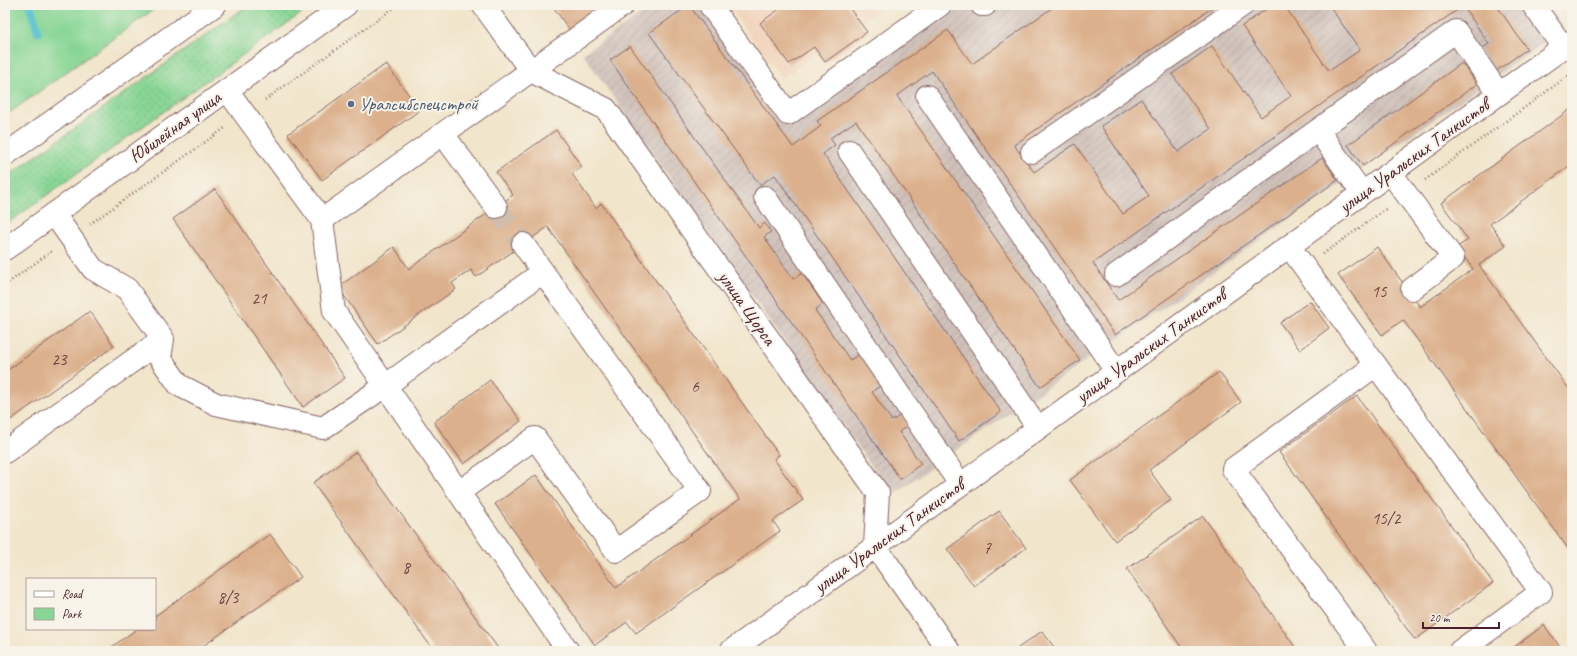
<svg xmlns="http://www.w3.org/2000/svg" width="1577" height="656" font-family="Caveat,sans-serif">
  <defs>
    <pattern id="industrial-furrows" width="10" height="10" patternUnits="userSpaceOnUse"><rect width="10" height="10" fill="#cfc1ba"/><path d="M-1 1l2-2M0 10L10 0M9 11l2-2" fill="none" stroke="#b3a5a0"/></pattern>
    <pattern id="grass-dots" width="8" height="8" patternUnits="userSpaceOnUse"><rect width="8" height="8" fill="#88d695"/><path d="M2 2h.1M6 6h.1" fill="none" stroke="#77b781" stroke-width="1.8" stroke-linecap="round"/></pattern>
  </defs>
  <rect width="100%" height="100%" fill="#f7f3e8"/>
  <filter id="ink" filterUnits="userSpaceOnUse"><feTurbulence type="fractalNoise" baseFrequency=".025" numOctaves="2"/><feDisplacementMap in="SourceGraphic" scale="8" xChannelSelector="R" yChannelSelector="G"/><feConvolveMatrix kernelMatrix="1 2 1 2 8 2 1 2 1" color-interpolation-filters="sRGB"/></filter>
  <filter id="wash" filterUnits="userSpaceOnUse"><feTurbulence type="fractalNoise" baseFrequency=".012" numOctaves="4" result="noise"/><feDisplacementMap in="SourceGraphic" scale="16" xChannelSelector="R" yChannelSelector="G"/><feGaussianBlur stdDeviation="0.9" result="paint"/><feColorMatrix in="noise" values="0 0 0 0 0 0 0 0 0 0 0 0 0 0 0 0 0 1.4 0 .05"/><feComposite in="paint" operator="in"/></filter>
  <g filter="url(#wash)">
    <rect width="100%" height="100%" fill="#f1e5cb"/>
    <path fill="#f2d5be" d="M728,5H885L781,79Z"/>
    <path fill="url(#industrial-furrows)" d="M654,5H716L787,107L935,5H1548L1564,29L892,495L583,54Z"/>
    <path fill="url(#grass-dots)" stroke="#697a60" d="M248,5H313L5,225V178Z"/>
    <path fill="#88d695" stroke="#697a60" d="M5,5H160L5,116Z"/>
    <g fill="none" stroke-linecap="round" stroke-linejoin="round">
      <path stroke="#56c0d1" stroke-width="8" d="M30,5L38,32"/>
    </g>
    <g id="blocks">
      <path fill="#dcb08c" d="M552,5H606L570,31Z
        M689,5L793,147L821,126L817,121L948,30L972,64L1056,5H1216L1014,145L1034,172L1075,144L1123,214L1149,196L1101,126L1141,99L1178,152L1211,129L1172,74L1212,46L1261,117L1291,96L1242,26L1272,5H1284L1329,71L1360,50L1329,5H1504L1499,9L1527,49L1496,71L1481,49L1489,44L1463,6L1093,263L1118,300L1322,158L1338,180L1115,335L932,71L897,96L1080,360L1040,387L856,121L830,138L835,145L823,154L1001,412L959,441L775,175L760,185L649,33Z
        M785,5H847L867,32L825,62L814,47L789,64L760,23Z
        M630,46L759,228L765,223L771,232L764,237L793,279L802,273L823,304L815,310L850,360L860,354L881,385L872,392L892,421L901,415L908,425L899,432L921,464L900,479L610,60Z
        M1462,63L1477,84L1363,166L1348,145Z
        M386,64L420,110L322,180L288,134Z
        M1572,108V164L1490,224L1506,246L1479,265L1572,393V554L1403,320L1382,335L1338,275L1377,247L1420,307L1473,269L1457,247L1468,240L1441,203Z
        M556,130L582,167L572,174L596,208L601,203L779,455L774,459L803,500L773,521L780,531L636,633L627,622L595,645L495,504L536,475L616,588L740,499L548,227L476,277L471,270L452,283L456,289L378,344L338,287L394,247L409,269L513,195L496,172Z
        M215,189L345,378L303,407L173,219Z
        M1310,301L1329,328L1300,350L1280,323Z
        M90,311L114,346L5,424V372Z
        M1219,372L1241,402L1149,470L1171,500L1115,541L1070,480Z
        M490,380L521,421L464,464L434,422Z
        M1357,396L1493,583L1415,640L1279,452Z
        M356,452L500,651H434L313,483Z
        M999,511L1026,548L974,586L947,549Z
        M1203,516L1295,647L1289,651H1184L1127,569Z
        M270,534L301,577L196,651H106L137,629H155V616Z
        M1544,625L1563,651H1509Z
        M1042,631L1057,651H1020L1018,648Z"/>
    </g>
  </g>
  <g filter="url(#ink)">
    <use href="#blocks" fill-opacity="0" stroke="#846463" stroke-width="1"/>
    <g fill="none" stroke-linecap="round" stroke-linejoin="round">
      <path stroke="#d0bdab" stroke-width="22" stroke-dasharray="22 11" stroke-linecap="butt" d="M496,207L523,244"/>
      <g stroke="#846463" stroke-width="24">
        <path id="minor" d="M483,5L531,71L606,109L878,493L875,546L949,651
          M710,5L788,114L940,5
          M982,5H985
          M1533,5L1563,47
          M227,90L322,220L334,311L568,651
          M927,96L1116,371
          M1318,130L1362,193
          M443,134L496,207
          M849,151L1038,428
          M1032,152L1243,5
          M1391,173L1453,258L1412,289
          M765,197L960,484
          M54,214L93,269L127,289L163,339L160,358L179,385L216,404L323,428L385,386L543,272L700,491L616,551L535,438L459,492
          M322,220L623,5
          M523,244L543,272
          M1289,246L1541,592L1460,651
          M1116,275L1456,31L1499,94
          M5,452L163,339
          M731,651L1572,41
          M1366,651L1233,469L1376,365"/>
      </g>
      <g stroke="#846463" stroke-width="24">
        <path id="major" d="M5,155L215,5
          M5,249L346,5"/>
      </g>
      <path stroke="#846463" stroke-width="2.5" stroke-dasharray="1 3" stroke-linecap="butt" d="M265,100L398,5
        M1425,180L1572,73
        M90,224L225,128
        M1323,254L1387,208
        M5,285L52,251"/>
      <use href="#minor" stroke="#fff" stroke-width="22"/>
      <use href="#major" stroke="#fff" stroke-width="22"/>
    </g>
  </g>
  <circle fill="#5c6f8a" stroke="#f7f3e8" stroke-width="1.5" cx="351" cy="104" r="4"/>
  <g text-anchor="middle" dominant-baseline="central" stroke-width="4" stroke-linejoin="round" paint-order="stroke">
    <g font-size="17" fill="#6e4343">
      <text x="1379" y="291">15</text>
      <text x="259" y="298">21</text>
      <text x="59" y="359">23</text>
      <text x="695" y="386">6</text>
      <text x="1386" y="518">15/2</text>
      <text x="987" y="548">7</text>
      <text x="406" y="567">8</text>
      <text x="228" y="597">8/3</text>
    </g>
    <g font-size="19" fill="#4e5e75" stroke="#f7f3e8" text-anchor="start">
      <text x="359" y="104">Уралсибспецстрой</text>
    </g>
    <g font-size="19" fill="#4a1f2b" stroke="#f7f3e8">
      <text transform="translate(175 127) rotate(-36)">Юбилейная улица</text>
      <text transform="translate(1414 156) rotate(-36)">улица Уральских Танкистов</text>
      <text transform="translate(747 308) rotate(55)">улица Щорса</text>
      <text transform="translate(1151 346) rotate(-36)">улица Уральских Танкистов</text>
      <text transform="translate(889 536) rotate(-36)">улица Уральских Танкистов</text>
    </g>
  </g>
  <rect width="1577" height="656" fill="none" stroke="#f7f3e8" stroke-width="20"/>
  <rect x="26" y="578" width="130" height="52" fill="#f7f3e8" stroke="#b29e9c"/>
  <rect x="34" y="591" width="20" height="6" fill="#ffffff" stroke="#b29e9c"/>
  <text x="62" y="598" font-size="12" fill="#4a1f2b">Road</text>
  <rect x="34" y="608" width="20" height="12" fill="#88d695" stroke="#b29e9c"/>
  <text x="62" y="618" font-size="12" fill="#4a1f2b">Park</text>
  <path d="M1423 622v6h76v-6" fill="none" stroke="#4a1f2b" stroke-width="2"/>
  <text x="1429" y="622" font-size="12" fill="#4a1f2b" stroke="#f7f3e8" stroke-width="3" paint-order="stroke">20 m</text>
</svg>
